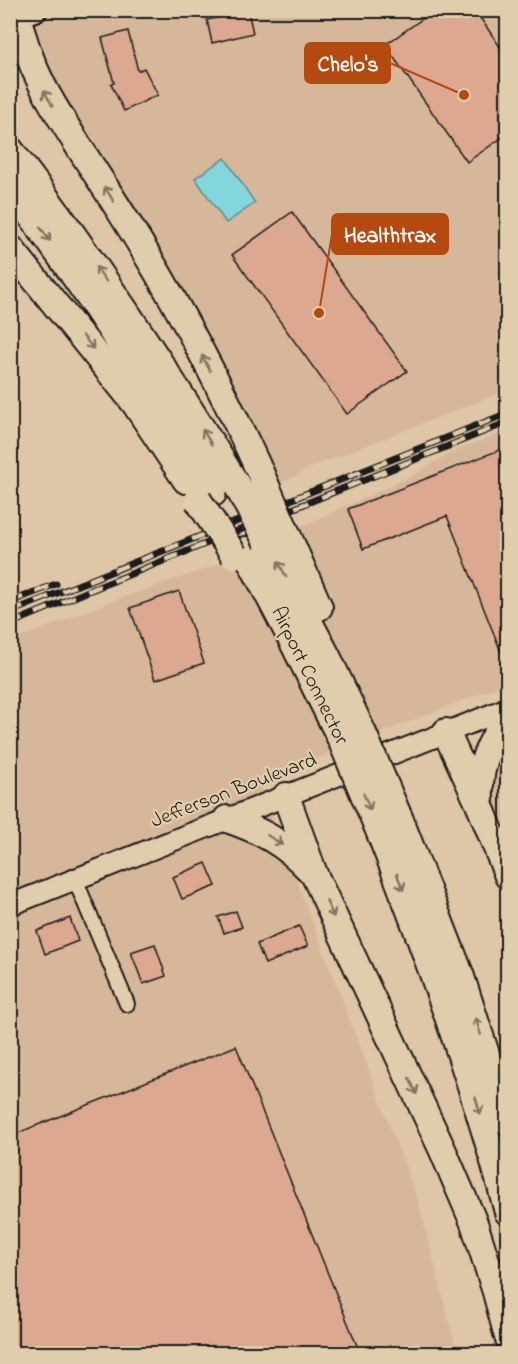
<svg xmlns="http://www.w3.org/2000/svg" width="518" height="1364" font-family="'Indie Flower',sans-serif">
  <rect width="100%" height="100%" fill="#dfc6a6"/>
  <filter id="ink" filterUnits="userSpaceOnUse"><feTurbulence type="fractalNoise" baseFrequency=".0167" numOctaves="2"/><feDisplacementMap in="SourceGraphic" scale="12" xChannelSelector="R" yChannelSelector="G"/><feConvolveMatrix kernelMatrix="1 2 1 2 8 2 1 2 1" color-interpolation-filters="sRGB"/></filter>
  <g filter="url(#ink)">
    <path fill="#d6b79a" d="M23,11H507V390L307,469L274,488L44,85Z
      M507,431V683L259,781L418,1200L457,1353L11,1354V641L118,599L214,566L384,489L415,474L449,453Z
      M507,725V828L490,797L498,737Z"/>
    <path fill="#84d6dd" stroke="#5a8c90" stroke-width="1.5" d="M225,158L255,203L226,223L195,178Z"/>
    <path fill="#dca890" stroke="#1c1c1c" stroke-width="1.5" d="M435,10H475L507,57V134L467,162L385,45Z
      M248,11L253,33L212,43L207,20Z
      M128,31L138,71L144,68L158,95L124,111L111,84L114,83L102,38Z
      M292,212L407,371L347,414L232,255Z
      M507,447V667L447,516L363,549L348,509Z
      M179,591L204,663L155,680L130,608Z
      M206,863L216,886L182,899L173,877Z
      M236,911L242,927L224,933L218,917Z
      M70,918L78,941L45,954L37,931Z
      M299,926L308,946L265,964L257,944Z
      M155,944L166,976L143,984L131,952Z
      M236,1046L360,1353H10V1136Z"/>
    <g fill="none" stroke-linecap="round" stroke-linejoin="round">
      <g stroke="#1c1c1c" stroke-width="18">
        <path id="minor" d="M75,879L127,1004"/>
      </g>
      <g stroke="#1c1c1c" stroke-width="24">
        <path id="secondary" d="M10,905L508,708"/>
      </g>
      <g stroke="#1c1c1c" stroke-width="26">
        <path id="primary" d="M10,17L36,10"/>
      </g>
      <g stroke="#1c1c1c" stroke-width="30">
        <path id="motorway" d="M17,15C30,71 51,103 81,150C102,183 124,216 144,250C187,321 225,396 260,472
          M10,150C93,258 167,371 238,487
          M10,188C85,285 150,388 213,493
          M10,248L134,402L186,480
          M287,534L319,607
          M267,542L328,658L362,731
          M245,550L293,642L340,737
          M446,732L480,806L508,876
          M286,796L314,874L443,1151L474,1223L496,1292L508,1337
          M480,799C478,768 488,743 508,718
          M227,819C260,830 286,844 310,870
          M400,820L460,974L508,1122
          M378,828C428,954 473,1081 508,1212"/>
      </g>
      <use href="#minor" stroke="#e0cdab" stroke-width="14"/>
      <use href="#secondary" stroke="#e0cdab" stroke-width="20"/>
      <use href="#primary" stroke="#e0cdab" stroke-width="21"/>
      <use href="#motorway" stroke="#e0cdab" stroke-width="26"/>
      <g stroke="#1c1c1c" stroke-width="7">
        <path id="rail" d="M10,602L56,584
          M10,612L508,413
          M10,624L86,592L508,422"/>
      </g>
      <use href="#rail" stroke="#e0cdab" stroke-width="4.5" stroke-dasharray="14" stroke-linecap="butt"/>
      <g stroke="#1c1c1c" stroke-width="30" stroke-linecap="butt">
        <path id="motorway-bridge" d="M260,472L287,534
          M238,487L267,542
          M198,500L234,555
          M362,731L400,820
          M340,737L378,828"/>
      </g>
      <use href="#motorway-bridge" stroke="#e0cdab" stroke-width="26"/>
    </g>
    <defs><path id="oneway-shaft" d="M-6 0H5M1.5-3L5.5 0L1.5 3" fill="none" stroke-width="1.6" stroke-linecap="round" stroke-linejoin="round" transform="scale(1.5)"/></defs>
    <g stroke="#7e7464">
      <use href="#oneway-shaft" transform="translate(48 98) rotate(-120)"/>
      <use href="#oneway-shaft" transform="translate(109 194) rotate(-122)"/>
      <use href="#oneway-shaft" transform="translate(45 234) rotate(54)"/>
      <use href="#oneway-shaft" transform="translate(101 274) rotate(-125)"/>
      <use href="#oneway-shaft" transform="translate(88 342) rotate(51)"/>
      <use href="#oneway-shaft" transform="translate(206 363) rotate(-118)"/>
      <use href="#oneway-shaft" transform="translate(207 437) rotate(-121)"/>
      <use href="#oneway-shaft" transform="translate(282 569) rotate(-118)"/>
      <use href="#oneway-shaft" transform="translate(367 802) rotate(67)"/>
      <use href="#oneway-shaft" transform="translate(275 840) rotate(32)"/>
      <use href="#oneway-shaft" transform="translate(400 882) rotate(69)"/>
      <use href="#oneway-shaft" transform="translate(330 909) rotate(65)"/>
      <use href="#oneway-shaft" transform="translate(478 1026) rotate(-108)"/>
      <use href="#oneway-shaft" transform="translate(413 1086) rotate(65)"/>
      <use href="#oneway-shaft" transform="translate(478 1106) rotate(73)"/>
    </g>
  </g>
  <g text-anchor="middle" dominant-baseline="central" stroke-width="4.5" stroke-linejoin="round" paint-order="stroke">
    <g font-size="21" fill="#1c1c1c" stroke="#e0cdab">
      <text transform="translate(309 676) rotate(64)">Airport Connector</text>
      <text transform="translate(234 791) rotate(-21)">Jefferson Boulevard</text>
    </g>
  </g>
  <path fill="none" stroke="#b54a10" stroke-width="2" d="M464 95L390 63M319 313L332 234"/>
  <g fill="#b54a10" stroke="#e0cdab" stroke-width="2">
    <circle cx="464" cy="95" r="6"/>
    <circle cx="319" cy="313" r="6"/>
  </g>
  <g fill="#b54a10" stroke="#b54a10" stroke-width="2">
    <rect x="305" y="43" width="85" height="40" rx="6"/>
    <rect x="332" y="214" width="116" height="40" rx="6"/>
  </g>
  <g font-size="22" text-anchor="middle" font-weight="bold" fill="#fff">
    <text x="348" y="71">Chelo's</text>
    <text x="390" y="242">Healthtrax</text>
  </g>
  <rect width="518" height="1364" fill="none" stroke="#e0cdab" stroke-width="36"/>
  <rect x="18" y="18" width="482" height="1328" fill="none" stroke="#1c1c1c" stroke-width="2" filter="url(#ink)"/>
</svg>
